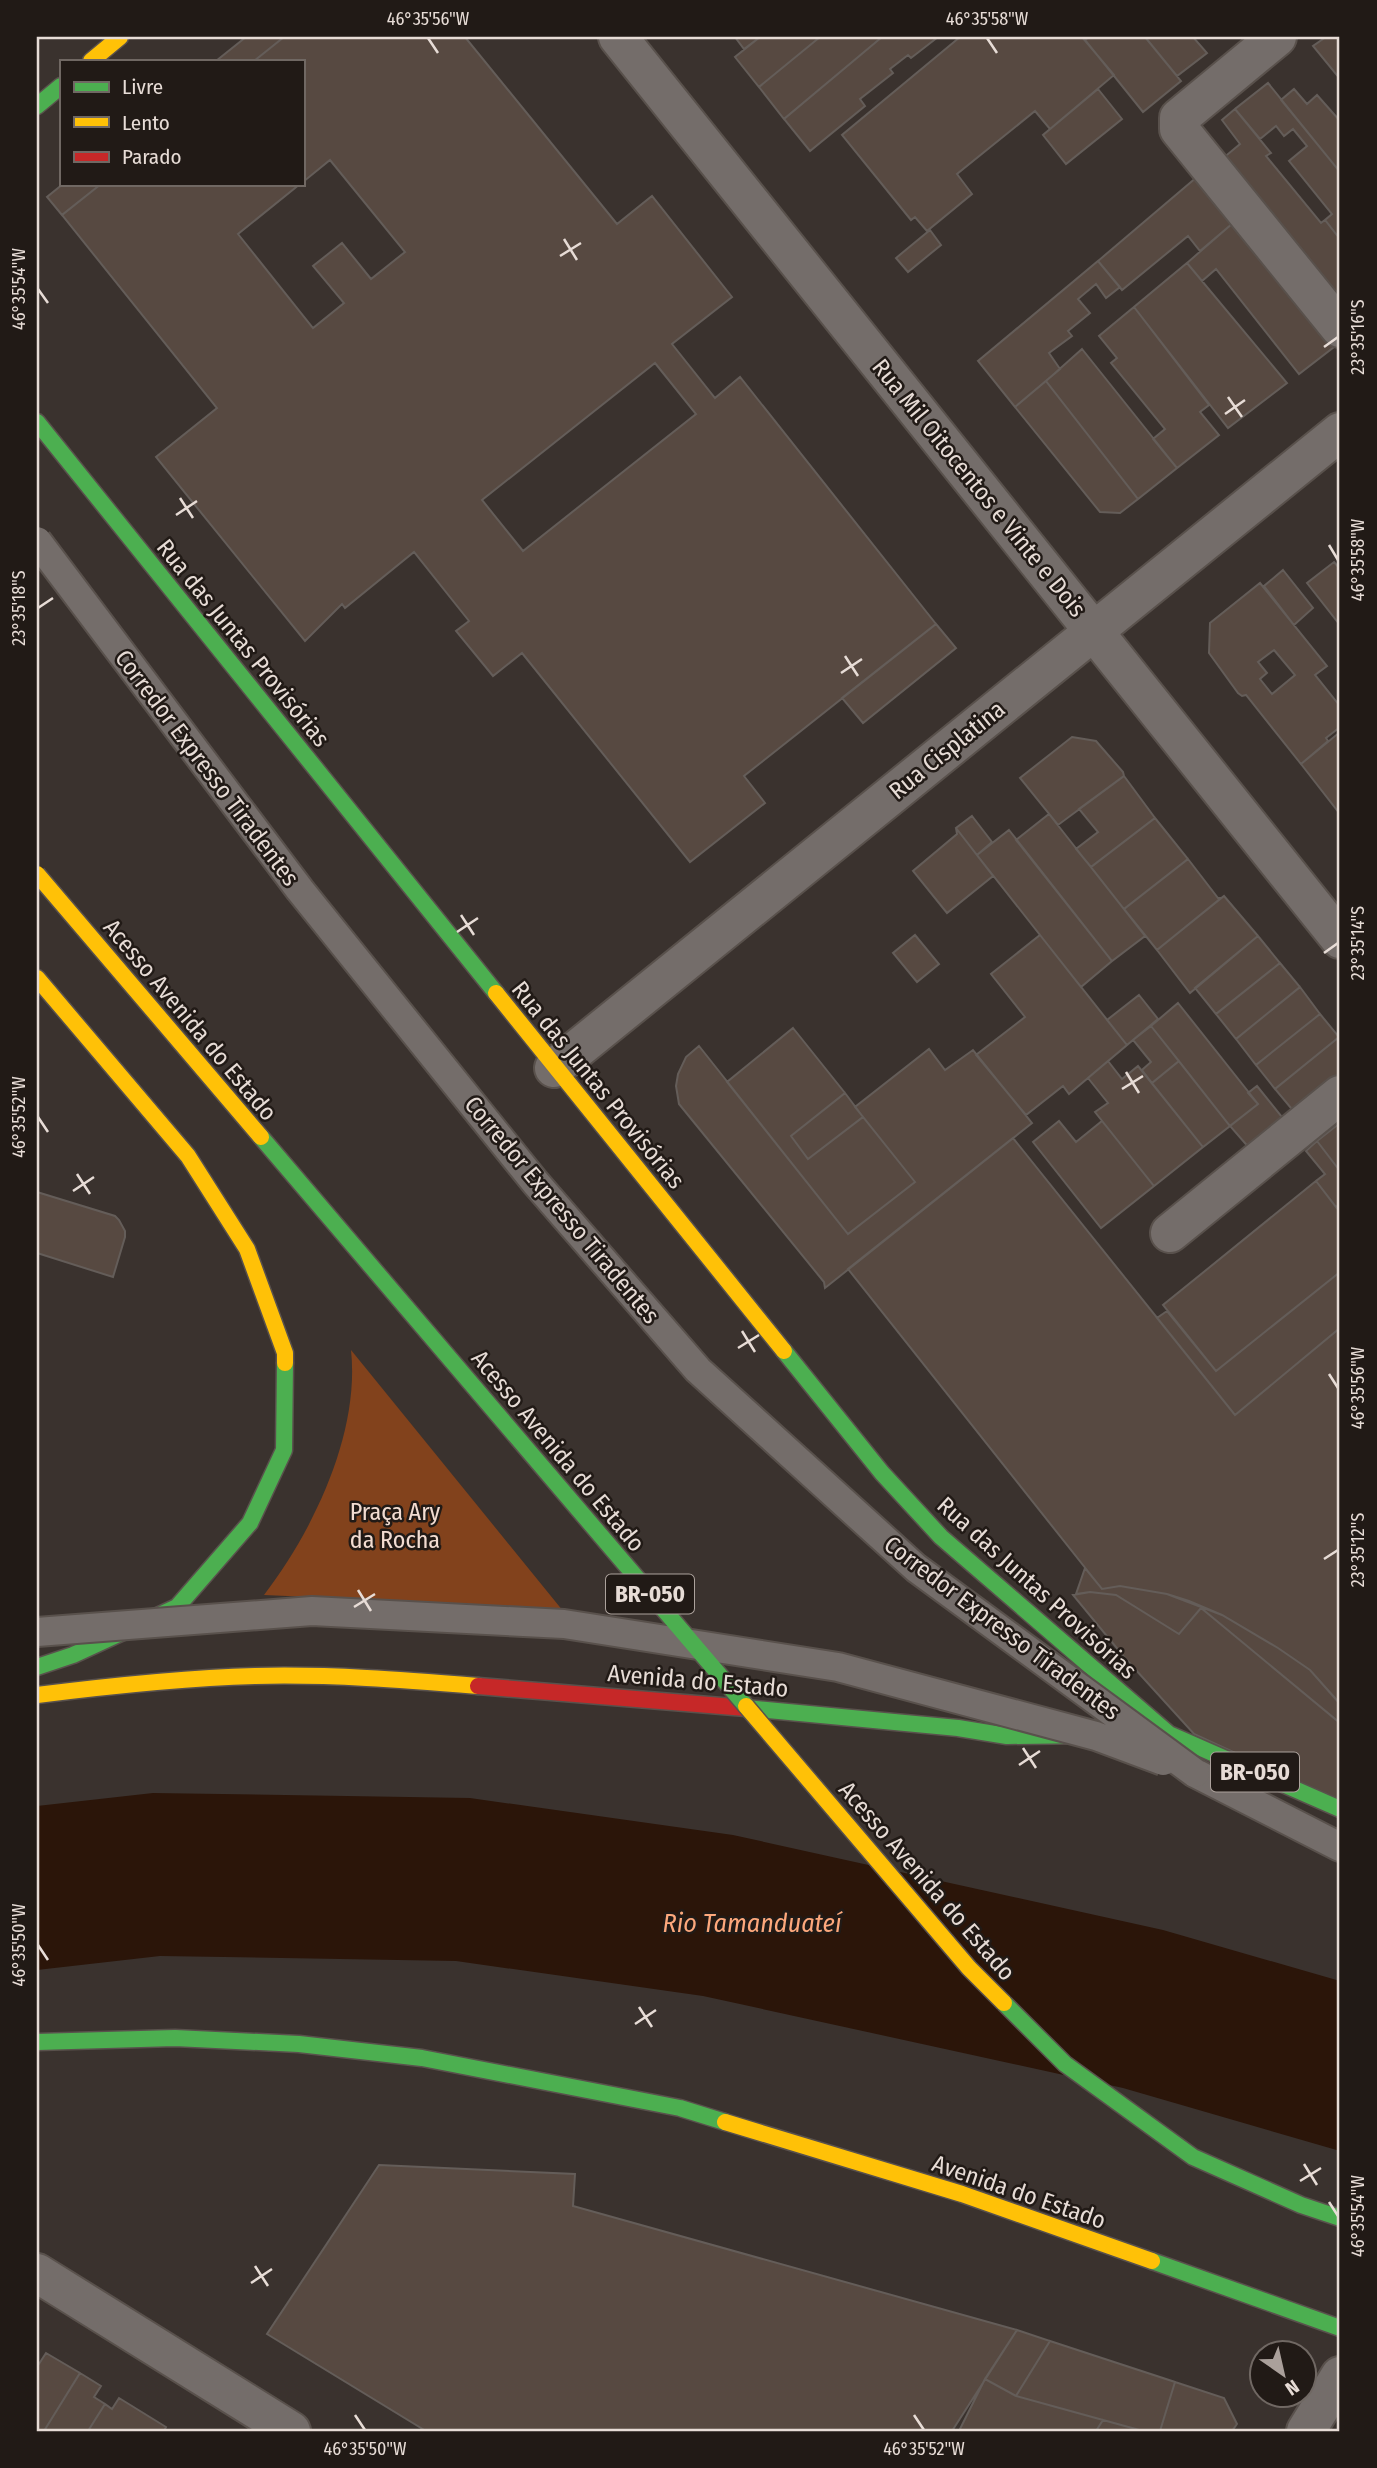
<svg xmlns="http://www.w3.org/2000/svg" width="1377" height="2468" font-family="'Fira Sans Condensed',sans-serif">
  <rect width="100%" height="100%" fill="#3a322e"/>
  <path fill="#82421c" d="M351,1350L572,1622L333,1598L264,1595C313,1531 360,1434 351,1350Z"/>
  <path fill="#2b1509" d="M153,1793L470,1798L733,1835L1163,1930L1340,1981V2151L1123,2088L703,1996L456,1961L160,1956L37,1970V1806Z"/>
  <path fill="#574941" stroke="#645d59" stroke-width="2" fill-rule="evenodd" d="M246,37H284L254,61H216Z
    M284,37H465L617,224L652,196L732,297L672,344L715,398L740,377L936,624L744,776L765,803L690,862L522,653L493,676L456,631L469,621L414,552L345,608L342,604L305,641L156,457L217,408L62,215L101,184H300L238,234L313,328L344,303L313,266L342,243L371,279L405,252L330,160L303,182V61H254ZM655,363L696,414L523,551L482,500Z
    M735,37H760L744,49Z
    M760,37H820L759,87L735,57Z
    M820,37H882L784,119L759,87Z
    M882,37H938L911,58L908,55L890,69L893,73L860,99L865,106L810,151L784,119Z
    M960,37H1082L1114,75L1050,129L1035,111L957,174L972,194L927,231L915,217L911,220L842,135Z
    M1089,37H1145L1181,81L1143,112L1085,40Z
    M1145,37H1193L1207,53L1177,76Z
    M1326,37H1340V79L1313,46Z
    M1268,83L1340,172V239L1325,220L1332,214L1289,161L1307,146L1293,129L1284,136L1276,126L1260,139L1235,109Z
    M1098,89L1122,119L1066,164L1043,135Z
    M1294,89L1307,104L1317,95L1340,121V172L1281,100Z
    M1235,109L1271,153L1266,156L1321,223L1325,220L1340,239V298L1222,159L1240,144L1222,120Z
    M1197,177L1233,223L1200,251L1188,236L1122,290L1098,261Z
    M63,184H101L62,215L47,197Z
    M1233,223L1334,347L1299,374L1216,269L1202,281L1187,263Z
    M930,230L941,245L908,272L896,258Z
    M1098,261L1120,287L1106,298L1096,284L1078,299L1090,313L1068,331L1072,336L1049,353L1060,369L1015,407L978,361Z
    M1187,263L1287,383L1228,428L1134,307Z
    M1134,307L1209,405L1200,412L1219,435L1177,468L1153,439L1165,429L1111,363L1117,358L1099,336Z
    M1082,349L1177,468L1138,499L1046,381Z
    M1046,381L1138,499L1120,513L1100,512L1015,407Z
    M1334,562L1340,569V625L1307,583Z
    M1283,570L1313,608L1294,625L1264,586Z
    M1260,583L1327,666L1315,675L1340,706V727L1326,738L1328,741L1301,764L1246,695L1242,696L1238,693L1209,653L1210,623ZM1274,650L1295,675L1272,694L1260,679L1267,673L1258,662Z
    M936,624L956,648L863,723L842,698Z
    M1340,732V814L1301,764Z
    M1072,737L1096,741L1123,772L1124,776L1058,825L1020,778Z
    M1124,776L1155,818L1091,867L1076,849L1098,832L1079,809Z
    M1049,814L1145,936L1112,961L1016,840Z
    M972,816L992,842L977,855L956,828Z
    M1155,818L1188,859L1124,909L1091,867Z
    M956,828L993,876L947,913L913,871L957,834Z
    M1009,830L1112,961L1081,987L977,855Z
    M1188,859L1218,898H1221L1157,950L1124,909Z
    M1224,896L1258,936L1190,993L1157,950Z
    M915,935L939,964L917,982L893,953Z
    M1040,935L1127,1045L1069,1094L1063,1086L1026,1115L976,1055L1025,1017L991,974Z
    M1258,936L1280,963L1216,1014L1195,988Z
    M1280,963L1300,987L1236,1039L1216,1014Z
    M1300,987L1320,1014L1256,1065L1236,1039Z
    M1139,995L1158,1019L1127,1045L1107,1020Z
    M1178,1003L1258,1104L1230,1126L1151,1026Z
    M1320,1014L1339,1037L1275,1089L1256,1065Z
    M1151,1026L1179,1061L1152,1083L1142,1070L1151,1062L1133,1040Z
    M793,1028L845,1093L791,1136L808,1159L863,1117L915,1182L848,1234L727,1082Z
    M1339,1037L1340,1079L1296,1114L1275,1089Z
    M699,1046L848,1234L915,1182L855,1107L929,1049L945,1070L973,1050L1032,1123L825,1288L824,1282L679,1104L676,1086L678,1074L686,1057Z
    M1108,1061L1122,1079L1138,1066L1203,1147L1154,1186L1095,1112L1108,1103L1088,1078Z
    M1179,1061L1230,1126L1203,1147L1152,1083Z
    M1257,1086L1286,1122L1251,1150L1230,1126L1258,1104L1248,1093Z
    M845,1093L863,1117L808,1159L791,1136Z
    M1059,1121L1076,1142L1102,1121L1154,1186L1101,1228L1033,1142Z
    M1340,1123V1171L1317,1141Z
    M1013,1138L1235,1415L1340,1328V1704L1310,1670L1278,1648L1222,1615L1167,1594L1120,1586L1102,1589L848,1269Z
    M1317,1141L1340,1171V1204L1336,1207L1316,1181L1325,1174L1306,1151Z
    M1316,1181L1340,1212V1272L1216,1371L1163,1305Z
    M37,1192L115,1216L119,1220L125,1231V1237L113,1277L37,1253Z
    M1340,1272V1328L1235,1415L1157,1318L1167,1311L1216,1371Z
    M1085,1568L1102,1589L1120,1586L1167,1594L1189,1601L1222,1615L1278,1648L1310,1670L1335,1698L1340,1704V1723L1201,1608L1179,1634L1116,1595L1090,1592L1076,1594Z
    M1090,1592L1116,1595L1179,1634L1201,1608L1340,1723V1801L1194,1734L1125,1658L1073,1595Z
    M379,2165L575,2174L573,2206L1017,2330L952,2431H426L267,2334Z
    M1017,2330L1050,2341L1016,2396L985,2379Z
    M1050,2341L1175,2382L1160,2431H1143L1016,2396Z
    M46,2353L80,2373L44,2431H37V2367Z
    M80,2373L101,2386L94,2397L105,2404L88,2431H44Z
    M985,2379L1016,2396L1103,2420L1096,2431H959Z
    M1175,2382L1224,2398L1237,2424L1232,2431H1160Z
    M119,2398L166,2427L164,2431H88L105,2404L112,2409Z
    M1103,2420L1143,2431H1096Z"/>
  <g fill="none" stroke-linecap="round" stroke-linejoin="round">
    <g stroke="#59514c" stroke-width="32">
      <path id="lane" d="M1195,1773L1340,1847"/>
    </g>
    <g stroke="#59514c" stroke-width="42">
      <path id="street" d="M618,37L1340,939
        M1277,37L1179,118V129L1340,328
        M554,1068L1340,432
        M1170,1233L1340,1095
        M37,2273L291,2431
        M1306,2431L1340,2376"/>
    </g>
    <g stroke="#59514c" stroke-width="19">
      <path id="fast" d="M37,106L61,86
        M37,422L496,993
        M784,1351L882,1473L941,1537L1169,1734
        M37,1667L73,1655L177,1607L250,1523L284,1450L285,1363
        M746,1708L958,1728L1007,1736L1169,1734L1340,1809
        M37,2042L175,2038L299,2044L422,2058L680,2108L725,2122
        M1152,2261L1340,2328"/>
    </g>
    <g stroke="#59514c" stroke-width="19">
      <path id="slow" d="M91,61L120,37
        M37,978L188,1156L247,1249L285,1353V1363
        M496,993L784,1351
        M37,1695C109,1686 182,1678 255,1676C329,1674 404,1680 478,1686
        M725,2122L962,2194L1152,2261"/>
    </g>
    <g stroke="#59514c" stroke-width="19">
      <path id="jam" d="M478,1686L746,1708"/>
    </g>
    <use href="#lane" stroke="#746d6a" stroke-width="28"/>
    <use href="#street" stroke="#746d6a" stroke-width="38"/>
    <use href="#fast" stroke="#4caf50" stroke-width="16"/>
    <use href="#slow" stroke="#ffc107" stroke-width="16"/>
    <use href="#jam" stroke="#c62828" stroke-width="16"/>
    <g stroke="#59514c" stroke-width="32" stroke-linecap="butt">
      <path id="lane-bridge" d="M37,541L300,890L535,1182L698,1370L916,1568L1195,1773
        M37,1632L312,1611L564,1624L838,1667L1096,1736L1163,1761"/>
    </g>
    <g stroke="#59514c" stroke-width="19" stroke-linecap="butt">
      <path id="fast-bridge" d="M261,1137L746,1706
        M1004,2003L1065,2064L1193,2157L1301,2205L1340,2218"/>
    </g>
    <g stroke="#59514c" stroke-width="19" stroke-linecap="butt">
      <path id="slow-bridge" d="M37,874L261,1137
        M746,1706L969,1968L1004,2003"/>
    </g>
    <use href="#lane-bridge" stroke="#746d6a" stroke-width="28"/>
    <use href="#fast-bridge" stroke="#4caf50" stroke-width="16"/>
    <use href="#slow-bridge" stroke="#ffc107" stroke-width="16"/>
  </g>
  <path fill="none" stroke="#e7dcd6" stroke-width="2.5" d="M428,38L438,53M987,38L997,53M564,239L577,260M560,256L581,243M38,289L48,303M1324,347L1338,337M1228,397L1242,417M1225,414L1245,400M180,498L193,518M176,515L197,501M1329,545L1338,560M38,608L53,598M845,656L858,676M841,673L862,659M461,915L474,935M457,932L478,918M1324,953L1338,943M1126,1072L1139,1093M1122,1089L1143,1076M38,1117L48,1132M77,1174L90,1194M73,1191L94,1177M742,1331L755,1352M738,1348L759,1335M1329,1374L1338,1388M1324,1559L1338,1550M358,1590L371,1611M354,1607L375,1594M1023,1748L1036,1768M1019,1765L1040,1751M38,1945L48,1960M639,2007L652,2027M635,2024L656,2010M1304,2164L1317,2185M1300,2181L1321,2168M1329,2202L1338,2216M255,2266L268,2286M251,2283L272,2269M355,2415L365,2430M914,2415L924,2430"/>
  <g text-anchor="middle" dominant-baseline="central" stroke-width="5" stroke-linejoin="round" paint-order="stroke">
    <g fill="#211a16" stroke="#aca29c" stroke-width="2">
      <rect x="606" y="1574.5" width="88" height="39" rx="5"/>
      <rect x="1211" y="1752.5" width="88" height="39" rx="5"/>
    </g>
    <g font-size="23" font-weight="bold" fill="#e7dcd6">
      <text x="650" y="1594">BR-050</text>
      <text x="1255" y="1772">BR-050</text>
    </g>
    <g font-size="24" fill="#e7dcd6" stroke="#211a16">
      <text transform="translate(979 488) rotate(51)">Rua Mil Oitocentos e Vinte e Dois</text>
      <text transform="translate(243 643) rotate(51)">Rua das Juntas Provisórias</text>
      <text transform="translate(947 750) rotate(-39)">Rua Cisplatina</text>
      <text transform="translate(207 768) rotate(53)">Corredor Expresso Tiradentes</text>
      <text transform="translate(190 1020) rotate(50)">Acesso Avenida do Estado</text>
      <text transform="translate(598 1085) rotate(51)">Rua das Juntas Provisórias</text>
      <text transform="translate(562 1210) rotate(50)">Corredor Expresso Tiradentes</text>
      <text transform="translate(558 1451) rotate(50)">Acesso Avenida do Estado</text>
      <text transform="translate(1037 1588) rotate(42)">Rua das Juntas Provisórias</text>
      <text transform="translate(1002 1628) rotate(37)">Corredor Expresso Tiradentes</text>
      <text transform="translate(698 1681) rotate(5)">Avenida do Estado</text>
      <text transform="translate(927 1881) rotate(49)">Acesso Avenida do Estado</text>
      <text transform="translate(1019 2192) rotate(19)">Avenida do Estado</text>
    </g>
    <g font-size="24" fill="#f2dcd1" stroke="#211a16">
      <text x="395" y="1512">Praça Ary<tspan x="395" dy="28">da Rocha</tspan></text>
    </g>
    <g font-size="26" font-style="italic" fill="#fda87c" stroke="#211a16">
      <text x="752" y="1923">Rio Tamanduateí</text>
    </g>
  </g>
  <rect width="1377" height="2468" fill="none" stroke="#211a16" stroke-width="77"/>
  <rect x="60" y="60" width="245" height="126" fill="#211a16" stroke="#706863" stroke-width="2"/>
  <rect x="74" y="82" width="35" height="10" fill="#4caf50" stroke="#706863" stroke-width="2"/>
  <text x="122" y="94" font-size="21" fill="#e7dcd6">Livre</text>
  <rect x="74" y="117" width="35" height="10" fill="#ffc107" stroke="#706863" stroke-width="2"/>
  <text x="122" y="130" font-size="21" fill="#e7dcd6">Lento</text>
  <rect x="74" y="152" width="35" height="10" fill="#c62828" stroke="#706863" stroke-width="2"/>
  <text x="122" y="164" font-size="21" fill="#e7dcd6">Parado</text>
  <g transform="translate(1283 2374) rotate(146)"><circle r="33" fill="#211a16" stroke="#706863" stroke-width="2"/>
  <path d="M0-5L12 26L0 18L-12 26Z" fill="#aaa09b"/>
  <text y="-10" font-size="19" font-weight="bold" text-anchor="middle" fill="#e7dcd6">N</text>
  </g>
  <rect x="38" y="38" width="1300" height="2392" fill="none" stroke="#e7dcd6" stroke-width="2.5"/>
  <g font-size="18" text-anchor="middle" fill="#e7dcd6">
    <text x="428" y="25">46°35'56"W</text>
    <text x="987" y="25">46°35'58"W</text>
    <text transform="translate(19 289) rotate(-90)" y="6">46°35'54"W</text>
    <text transform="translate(1358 337) rotate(-90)" y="6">23°35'16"S</text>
    <text transform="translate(1358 560) rotate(-90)" y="6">46°35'58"W</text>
    <text transform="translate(19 608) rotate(-90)" y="6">23°35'18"S</text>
    <text transform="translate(1358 943) rotate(-90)" y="6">23°35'14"S</text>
    <text transform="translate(19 1117) rotate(-90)" y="6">46°35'52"W</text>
    <text transform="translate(1358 1388) rotate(-90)" y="6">46°35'56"W</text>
    <text transform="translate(1358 1550) rotate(-90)" y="6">23°35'12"S</text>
    <text transform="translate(19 1945) rotate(-90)" y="6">46°35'50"W</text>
    <text transform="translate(1358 2216) rotate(-90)" y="6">46°35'54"W</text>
    <text x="365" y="2455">46°35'50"W</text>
    <text x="924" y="2455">46°35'52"W</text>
  </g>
</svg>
